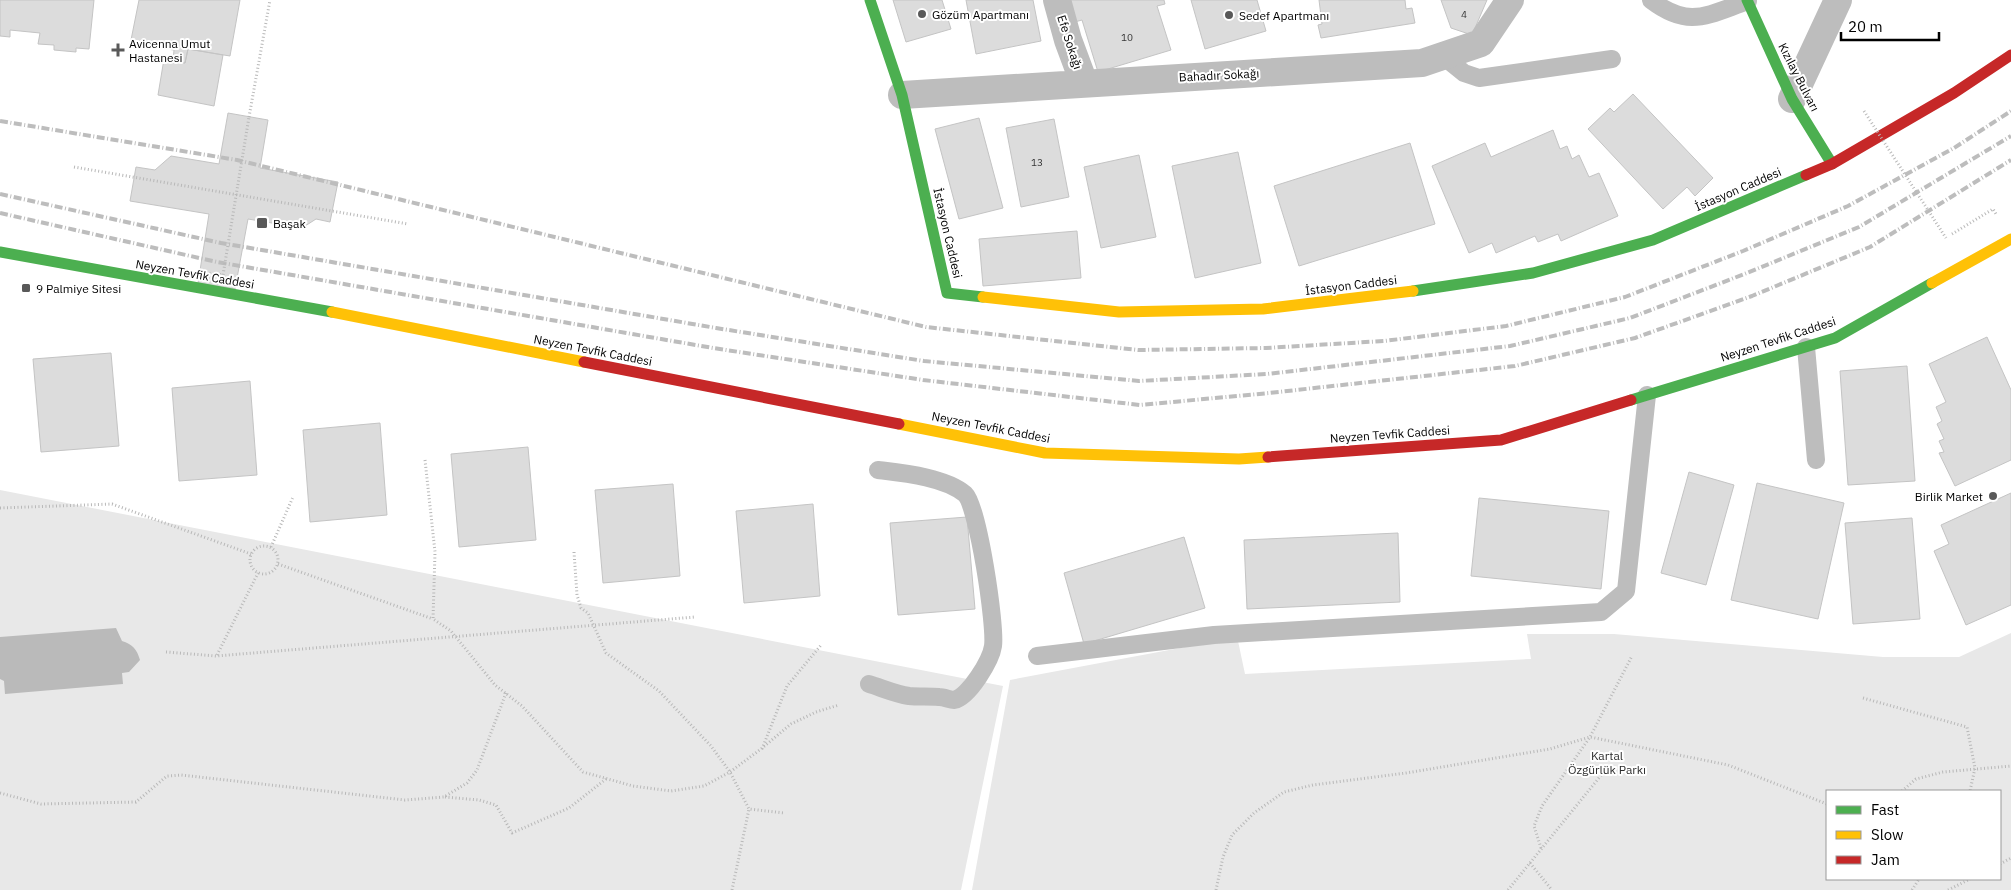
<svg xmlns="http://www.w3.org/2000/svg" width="2011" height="890" font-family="'IBM Plex Sans',sans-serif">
  <rect width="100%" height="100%" fill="#fff"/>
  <path fill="#e8e8e8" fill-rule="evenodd" d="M0,490L1003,686L961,890H0Z
    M2011,633V890H972L1010,680L1217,641H1238L1245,674L1531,659L1527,634H1614L1883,657H1959ZM1827,791H2000V879H1827Z"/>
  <path fill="#bababa" d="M116,628L122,641C132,644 137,649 140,660L129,672L122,673L123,684L5,694L4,681L0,679V637Z"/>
  <path fill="#dcdcdc" stroke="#c4c4c4" d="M0,0H94L89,49L76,48V52L54,50V45L38,44L40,33L10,30V37L0,36Z
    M139,0H240L230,56L188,49L185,63L173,61L174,50L159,48L160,45L131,40Z
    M893,0H942L951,29L906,42Z
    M966,0H1033L1041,41L976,54Z
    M1064,0H1164L1165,4L1157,6L1171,50L1098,72L1082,20L1071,23Z
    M1191,0H1257L1266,31L1205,49Z
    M1319,0H1405L1406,9L1412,8L1415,23L1321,38L1318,25L1322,24Z
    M1441,0H1487L1472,35L1451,28Z
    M188,49L223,55L214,106L158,95L164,59L185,63Z
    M1633,94L1713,178L1695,196L1687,187L1663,209L1588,129L1610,108L1614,112Z
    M228,113L268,120L260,168L338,182L330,222L316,219L302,228L248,219L235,289L198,283L209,214L130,201L136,167L155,170L171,156L219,164Z
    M979,118L1003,208L959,219L935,129Z
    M1054,119L1069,197L1021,207L1006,128Z
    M1553,130L1560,149L1567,146L1572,159L1579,155L1589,177L1599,173L1618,216L1561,241L1558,234L1538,242L1535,236L1496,253L1492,243L1469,253L1432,166L1485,143L1491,157Z
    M1410,143L1435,224L1299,266L1274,186Z
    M1238,152L1261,263L1195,278L1172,166Z
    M1139,155L1156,237L1101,248L1084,167Z
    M1077,231L1081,278L983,286L979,239Z
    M1987,337L2011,390V460L1955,486L1939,453L1944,452L1939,441L1944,439L1937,424L1942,421L1936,407L1946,402L1929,364Z
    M111,353L119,446L41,452L33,359Z
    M1907,366L1915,481L1848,485L1840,371Z
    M250,381L257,475L179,481L172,388Z
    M380,423L387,515L310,522L303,430Z
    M528,447L536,540L459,547L451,454Z
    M1689,472L1734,485L1706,585L1661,573Z
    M1757,483L1844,503L1818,619L1731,600Z
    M673,484L680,576L603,583L595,490Z
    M2011,493V605L1966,625L1934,551L1949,544L1941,525Z
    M1479,498L1609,511L1601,589L1471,576Z
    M813,504L820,596L744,603L736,511Z
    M967,517L975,609L898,615L890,523Z
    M1912,518L1920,619L1853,624L1845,523Z
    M1398,533L1400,602L1247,609L1244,540Z
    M1184,537L1205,608L1084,644L1064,573Z"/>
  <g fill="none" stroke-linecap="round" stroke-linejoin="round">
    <path stroke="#b8b8b8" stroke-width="3" stroke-dasharray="1 2.5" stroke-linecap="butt" d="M249,117L270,0
      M74,167L408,224
      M1952,234L1993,209L1996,214
      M425,460L435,552L433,619L451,631L495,685L522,706L583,772L633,786L671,791L704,786L730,772L761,749L791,724L816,712L839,705
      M0,508L112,504L251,554
      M250 560a14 14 0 1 1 28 0a14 14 0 1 1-28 0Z
      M271,547L293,497
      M574,552L577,595L581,608L588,613L606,653L659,691L711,746L730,772L749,809L784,813
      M278,564L433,619
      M166,652L216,656L695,617
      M217,655L258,573
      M1863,698L1967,727L1975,768L1970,791
      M762,749L787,686L822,644
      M1902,791L1916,779L1943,772L2011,766
      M0,793L41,804L136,802L167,776L181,775L405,800L444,797L467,783L477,770L506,693
      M445,797L479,800L496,805L512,833L569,808L606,779
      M1541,848L1534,826L1542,806L1590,737L1632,656
      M1530,863L1552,890
      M2000,864L2011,858
      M732,890L749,809
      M1216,890L1223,857L1232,835L1254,813L1284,792L1313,785L1406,773L1550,749L1590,737L1728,765L1827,804
      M1508,890L1607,768
      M1912,890L1919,879
      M1948,890L1970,879"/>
    <path stroke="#bdbdbd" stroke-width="18" d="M1651,0C1689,29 1707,15 1748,1
      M1443,56L1464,73L1479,78L1612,59
      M1806,347L1816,460
      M1037,656L1214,635L1601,612L1626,591L1647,395
      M869,684C882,688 896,694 909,696C919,697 929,696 939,697C944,697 950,700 954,700C969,697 991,660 993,646C996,626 978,506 965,494C945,477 903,473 878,470"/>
    <path stroke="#bdbdbd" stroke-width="28" d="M1057,0L1068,40L1084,83
      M902,95L1422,63L1481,43L1510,0
      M1792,99L1838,0"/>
    <path stroke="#4caf50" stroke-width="11" d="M870,0L902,95L947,293L983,297
      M1747,0L1792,99L1832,164
      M0,252L332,312
      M1413,291L1533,273L1653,240L1806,175
      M1631,400L1835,338L1932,283"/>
    <path stroke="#ffc107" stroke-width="11" d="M1932,283L2011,239
      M983,297L1119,312L1263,309L1413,291
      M332,312L584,362
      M899,424L1045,453L1239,459L1268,457"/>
    <path stroke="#c62828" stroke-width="11" d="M1806,175L1832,164L1954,93L2011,55
      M584,362L899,424
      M1268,457L1501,440L1631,400"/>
    <path stroke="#bdbdbd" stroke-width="4" stroke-dasharray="8 2.5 1 2.5" stroke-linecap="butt" d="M0,121L237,160L926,327L1138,350L1266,348L1384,341L1506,326L1625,297L1743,251L1848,206L1954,148L2011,111
      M0,194L221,243L716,328L924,361L1139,381L1267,374L1510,346L1630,318L1747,273L1859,227L2011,136
      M0,213L217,262L713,348L923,380L1140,405L1269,393L1515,366L1635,338L1752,296L1870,247L2011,160"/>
    <path stroke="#b8b8b8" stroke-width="3" stroke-dasharray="1 2.5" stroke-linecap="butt" d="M1864,111L1946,238
      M199,272L223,275L249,117"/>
  </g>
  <g fill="#595959" stroke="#fff" stroke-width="2">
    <circle cx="922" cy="14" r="5"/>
    <circle cx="1229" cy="15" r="5"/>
    <path d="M115.5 42.5h5v5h5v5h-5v5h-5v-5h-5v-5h5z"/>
    <rect x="256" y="217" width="12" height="12" rx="2.5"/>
    <rect x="21" y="283" width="10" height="10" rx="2.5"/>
    <circle cx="1993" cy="496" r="5"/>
  </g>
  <g text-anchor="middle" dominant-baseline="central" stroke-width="4" stroke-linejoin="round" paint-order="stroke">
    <g font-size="10" fill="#373737">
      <text x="1464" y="14">4</text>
      <text x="1127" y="37">10</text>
      <text x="1037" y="162">13</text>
    </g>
    <g font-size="12" fill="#000" stroke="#fff" text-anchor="start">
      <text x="932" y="14">Gözüm Apartmanı</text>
      <text x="1239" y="15">Sedef Apartmanı</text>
      <text x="129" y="43">Avicenna Umut<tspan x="129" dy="14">Hastanesi</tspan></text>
      <text x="273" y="223">Başak</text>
      <text x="36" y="288">9 Palmiye Sitesi</text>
      <text x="1983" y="496" text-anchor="end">Birlik Market</text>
    </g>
    <g font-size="12" fill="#000" stroke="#fff">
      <text transform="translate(1070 42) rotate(72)">Efe Sokağı</text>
      <text transform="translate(1219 75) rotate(-3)">Bahadır Sokağı</text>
      <text transform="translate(1799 77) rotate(63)">Kızılay Bulvarı</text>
      <text transform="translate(1738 189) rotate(-23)">İstasyon Caddesi</text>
      <text transform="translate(948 233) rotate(77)">İstasyon Caddesi</text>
      <text transform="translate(195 274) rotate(10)">Neyzen Tevfik Caddesi</text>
      <text transform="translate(1351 285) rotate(-7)">İstasyon Caddesi</text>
      <text transform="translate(1778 339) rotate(-18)">Neyzen Tevfik Caddesi</text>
      <text transform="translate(593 350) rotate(11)">Neyzen Tevfik Caddesi</text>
      <text transform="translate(991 427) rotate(11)">Neyzen Tevfik Caddesi</text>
      <text transform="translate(1390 434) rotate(-4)">Neyzen Tevfik Caddesi</text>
    </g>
    <g font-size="12" fill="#2d2d2d" stroke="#fff">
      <text x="1607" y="755">Kartal<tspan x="1607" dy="14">Özgürlük Parkı</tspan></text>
    </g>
  </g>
  <rect x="1826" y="790" width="175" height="90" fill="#ffffff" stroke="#999999"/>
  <rect x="1836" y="806" width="25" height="8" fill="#4caf50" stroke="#999999"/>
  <text x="1871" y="815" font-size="15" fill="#000000">Fast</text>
  <rect x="1836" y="831" width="25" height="8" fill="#ffc107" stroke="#999999"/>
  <text x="1871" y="840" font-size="15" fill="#000000">Slow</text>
  <rect x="1836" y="856" width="25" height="8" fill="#c62828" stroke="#999999"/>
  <text x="1871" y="865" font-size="15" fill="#000000">Jam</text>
  <path d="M1841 32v8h98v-8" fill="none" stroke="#000000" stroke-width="2.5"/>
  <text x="1848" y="32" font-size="15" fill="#000000" stroke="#ffffff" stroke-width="4" paint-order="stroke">20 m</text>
</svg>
